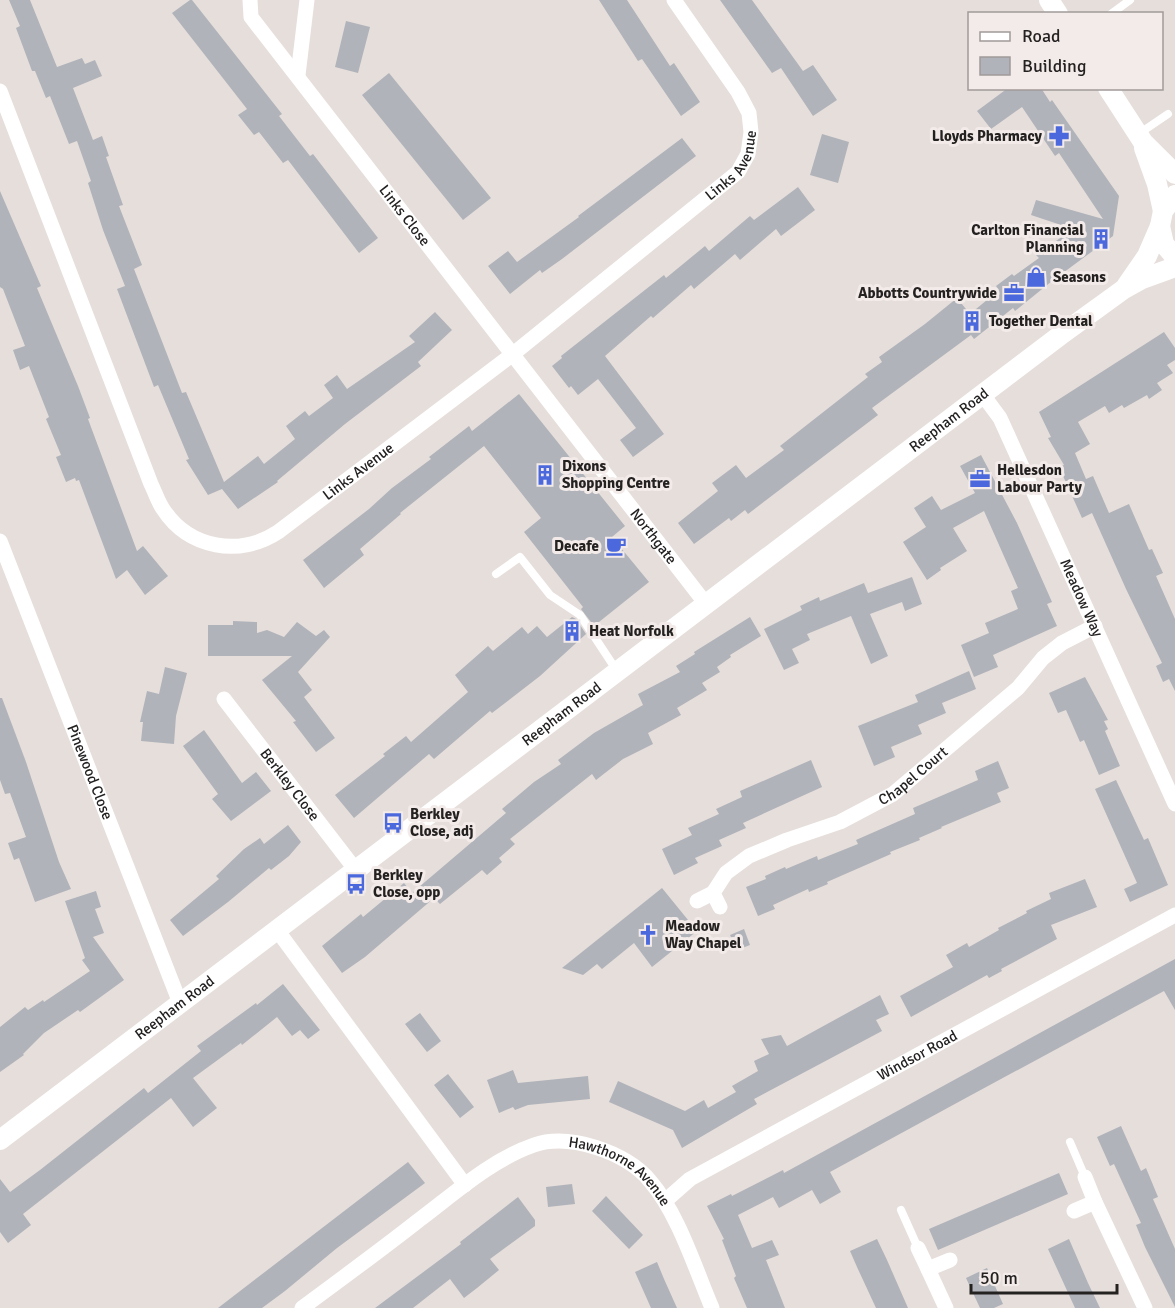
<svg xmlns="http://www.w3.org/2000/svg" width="1175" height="1308" font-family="Signika,sans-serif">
  <rect width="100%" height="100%" fill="#e6dedb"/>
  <path fill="#b0b3ba" d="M9,0H30L57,67L82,58L85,64L95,60L102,76L73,88L93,140L102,136L109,156L106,157L123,205L119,206L142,265L134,269L182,393L186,392L224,482L258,456L264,464L295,439L286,426L305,411L309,416L333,398L324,385L337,375L347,389L415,342L409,336L435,312L452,330L418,362L421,366L345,424L277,481L278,482L238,509L222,489L208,495L186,460L189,459L158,385L154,387L117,289L125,286L103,230L88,183L91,181L77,141L69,144L50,96L46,98L35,71H32L16,28L20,26Z
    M190,0H192L282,114L279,116L310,156L313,154L378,238L359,253L288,160L283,163L259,132L254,135L238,115L247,109L172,13Z
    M599,0H627L670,66L674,63L700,102L681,116L642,59L638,61Z
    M720,0H752L803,71L813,65L837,100L813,116L781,68L772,73Z
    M346,21L370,27L358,73L335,67Z
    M389,73L491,198L463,220L362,95Z
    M1008,88H1041L1050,102L1052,100L1119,196L1113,236L1052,281L1015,311L1013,308L974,339L971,335L872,408L878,415L748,514L745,510L731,521L729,518L694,544L678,523L718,491L712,483L736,465L746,478L784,450L780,446L868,377L865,374L882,362L879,357L925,324L957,298L970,314L999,290L996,286L1012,274L1014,276L1039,258L1036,255L1073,229L1031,215L1036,200L1103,219L1059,153L1055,156L1022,107L991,129L977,111Z
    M822,134L849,142L838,183L810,175Z
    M682,138L696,156L562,259L542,273L540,270L510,294L488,266L508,251L517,262L579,217L578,216Z
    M798,187L815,210L781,236L776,229L740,260L735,254L694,289L691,285L653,318L651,316L605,356L664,434L633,457L620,440L636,428L598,379L578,395L571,386L569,388L552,366L562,358L561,356L664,275L666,278L705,246L709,251L750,216L754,220Z
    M0,191L41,286L37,288L78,386L90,418L88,419L137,551L143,546L168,576L145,595L127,570L116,579L79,480L76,481L75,478L66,482L56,457L61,455L46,419L49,417L29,366L20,370L13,350L25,346L3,289L0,287Z
    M1164,332L1175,348V360L1167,365L1173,373L1157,383L1162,390L1149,399L1147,395L1124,408L1122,405L1109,413L1105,406L1078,422L1090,444L1075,453L1086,479L1093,476L1109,513L1129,504L1149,550L1152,549L1163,573L1156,576L1175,619V691L1169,679L1163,682L1156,666L1162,663L1126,589L1092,513L1082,518L1059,467L1064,465L1048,438L1051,437L1039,412Z
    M519,394L625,526L612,537L649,582L594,626L581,609L583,607L524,532L541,518L484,446L400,513L401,514L360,549L364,555L324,588L303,560L369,509L392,488L431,459L429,457L469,426L472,431Z
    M981,455L1017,523L1052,602L1047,604L1057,626L993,655L998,667L974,677L961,645L989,633L985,623L1018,609L1011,591L1018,588L984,511L953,528L967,551L940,568L941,570L927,580L903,542L926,527L914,508L932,496L941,510L975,493L960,466Z
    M912,577L922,604L905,611L902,602L870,614L888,656L871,664L851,616L807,634L810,640L792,649L799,663L784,670L764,629L802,610L800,606L819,597L820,601L864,583L868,593Z
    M572,617L576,619L586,634L540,676L492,713L490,711L434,759L429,754L354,818L335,795L385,756L383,754L406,736L411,742L468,692L455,675L488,646L493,651L522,627L528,634L537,626L547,637Z
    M750,617L761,636L730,655L731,657L717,667L720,672L702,683L707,690L677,708L681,715L648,733L653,744L623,759L596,780L592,774L510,839L515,844L499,858L502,862L487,875L482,870L440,904L434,898L365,957L342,973L322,946L361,914L363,917L404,883L412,893L506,813L502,809L534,782L561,764L558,760L594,733L643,705L638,694L680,672L676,666L695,654L694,652Z
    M233,621L257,622V633L267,630L284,637L297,622L316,636L324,630L330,637L298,672L312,690L304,697L335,738L316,752L293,722L296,721L262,680L292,656H208V625H233Z
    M165,667L187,673L176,716L174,744L141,741L143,722H140L147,691L159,694Z
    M969,671L976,689L942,703L946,713L918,725L922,734L891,747L895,757L874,766L858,726L918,702L915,695Z
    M1085,677L1108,720L1104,721L1108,729L1105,731L1120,766L1099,775L1084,740L1080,742L1066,710L1058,713L1049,693Z
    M0,698H2L26,762L59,862L71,889L35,902L19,858L14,860L8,843L26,837L10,793L5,794L0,780Z
    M204,730L242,783L256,772L271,791L231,821L212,799L218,794L183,746Z
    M811,760L822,787L743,823L746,828L719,840L722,846L695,858L698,863L674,875L662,849L692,835L688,828L719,814L716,809L742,797L740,791Z
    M998,761L1009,788L997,793L1001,802L941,827L942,828L919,838L920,840L890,852L891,854L827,882L828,884L809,892L808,889L773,905L775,909L758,916L746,887L766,879L765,876L785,867L786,869L817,856L818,860L858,844L856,840L915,814L913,808L978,780L975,771Z
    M1116,780L1144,840L1148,838L1168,885L1130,902L1124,889L1137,883L1095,789Z
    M288,825L301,842L289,856L271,870L269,868L228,902L183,936L170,920L219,879L216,876L244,849L260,838L264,844Z
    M1085,879L1097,907L1051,925L1057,939L1001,969L1002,971L989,978L987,975L911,1017L900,996L953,967L946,955L967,943L969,947L999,930L998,928L1027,913L1026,911L1051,899L1049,893Z
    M662,888L697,931L652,967L634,943L602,969L597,964L583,975L562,968Z
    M96,891L101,907L95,909L104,933L93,937L124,980L80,1012L78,1010L44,1033L23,1054L24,1055L0,1072V1027L25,1007L28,1010L43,1000L44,1002L90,971L82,960L85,958L65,901Z
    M744,929L750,945L737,950L730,935Z
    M1175,959V1010L1164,991L964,1099L830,1172L841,1192L820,1204L812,1190L779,1208L773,1197L738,1215L752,1248L772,1240L779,1255L766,1260L785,1308H747L734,1278L736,1276L722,1240L724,1239L707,1206L731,1194L732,1196L783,1170L784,1173Z
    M283,984L320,1030L308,1039L300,1030L292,1036L277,1017L242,1045L241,1043L193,1078L217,1108L193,1127L171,1098L23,1214L31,1225L8,1243L0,1232V1179L10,1192L40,1170L144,1088L148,1093L201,1051L197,1046L256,1003L257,1005Z
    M880,995L889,1014L876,1020L882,1031L754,1099L757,1104L682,1148L673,1130L609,1102L618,1081L685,1111L704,1100L708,1108L736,1092L732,1086L758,1071L754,1061L769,1054L761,1039L781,1035L787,1046Z
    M420,1013L441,1041L427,1052L405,1024Z
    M513,1070L518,1083L588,1076L590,1099L528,1105L515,1110L513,1107L499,1113L487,1080Z
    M448,1074L474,1107L460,1118L434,1085Z
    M1121,1126L1141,1171L1146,1168L1158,1197L1153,1199L1175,1249V1307L1145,1247L1136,1225L1141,1223L1114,1164L1110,1166L1097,1137Z
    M408,1162L425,1183L337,1248L285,1291L262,1308H218Z
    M1059,1173L1068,1194L938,1250L929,1229Z
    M572,1184L575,1204L548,1207L546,1187Z
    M606,1196L643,1235L629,1249L592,1211Z
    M518,1197L535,1220V1226L490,1259L499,1270L477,1288L464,1298L450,1279L413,1308H375L461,1244L460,1242Z
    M877,1239L887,1260L908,1308H876L857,1267L850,1251Z
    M1069,1239L1088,1283L1100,1308H1075L1048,1249Z
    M657,1262L664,1279L677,1308H651L635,1272Z
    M987,1268L1003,1304L994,1308H980L966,1278Z"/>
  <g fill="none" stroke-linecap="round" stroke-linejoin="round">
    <path stroke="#fff" stroke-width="8" d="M1111,14L1130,0
      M1140,133L1168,114
      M496,574L520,557L550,595L580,615L617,671
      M1070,1142L1085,1177
      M901,1210L918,1248"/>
    <g stroke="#fff" stroke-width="15">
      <path id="s1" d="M250,0L251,17L706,604"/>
      <path d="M298,75L307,0"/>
      <path id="s2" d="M0,91L151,484C155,492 158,502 163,509C189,549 240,557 278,532L513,354L738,172L748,154L751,132L749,113L738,92L674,0"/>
      <path id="s3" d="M983,395L1000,418L1175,804"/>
      <path id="s4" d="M0,541L180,1003"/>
      <path id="s5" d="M224,699L355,869"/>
      <path d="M697,901L713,893"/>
      <path id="s6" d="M720,907L713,893L726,873L749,856L787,840L840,822L893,794L1018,688L1043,658L1062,643L1095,626"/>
      <path d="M277,930L465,1185"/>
      <path d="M1085,1177L1095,1202"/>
      <path id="s7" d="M665,1201L690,1179L1175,915"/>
      <path d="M1074,1211L1095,1202L1145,1308"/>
      <path d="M918,1248L928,1269"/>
      <path id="s8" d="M302,1308C341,1279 381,1250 419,1220C455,1193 491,1160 534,1145C569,1133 627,1152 650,1181C678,1213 695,1268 712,1308"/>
      <path d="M946,1308L928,1269L950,1260"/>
    </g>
    <g stroke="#fff" stroke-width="20">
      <path d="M1049,0L1058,14"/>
      <path d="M1108,88L1143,142L1175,174"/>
      <path d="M1144,148L1157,184L1163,211"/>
      <path d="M1160,226L1164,244L1175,257"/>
      <path d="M1127,285L1147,256L1160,226L1163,211L1175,195"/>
      <path id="s9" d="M0,1140L1062,334L1124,289L1142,279L1175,267"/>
    </g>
  </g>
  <defs>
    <g id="pharmacy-bare" transform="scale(1.62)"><path d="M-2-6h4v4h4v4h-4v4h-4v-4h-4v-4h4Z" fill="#4b69dd" stroke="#f3ebe9" stroke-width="2.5" paint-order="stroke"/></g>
    <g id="building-bare" transform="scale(1.62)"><path d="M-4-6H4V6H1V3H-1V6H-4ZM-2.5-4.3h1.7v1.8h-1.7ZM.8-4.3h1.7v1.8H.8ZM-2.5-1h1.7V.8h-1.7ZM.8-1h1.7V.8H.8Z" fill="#4b69dd" stroke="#f3ebe9" stroke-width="2.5" paint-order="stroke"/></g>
    <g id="shop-bare" transform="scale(1.62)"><path d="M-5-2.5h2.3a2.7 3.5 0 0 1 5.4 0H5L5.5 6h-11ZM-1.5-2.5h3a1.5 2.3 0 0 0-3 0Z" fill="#4b69dd" stroke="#f3ebe9" stroke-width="2.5" paint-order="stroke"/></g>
    <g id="office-bare" transform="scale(1.62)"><path d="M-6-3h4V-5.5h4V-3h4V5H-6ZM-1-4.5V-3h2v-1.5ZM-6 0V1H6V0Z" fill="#4b69dd" stroke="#f3ebe9" stroke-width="2.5" paint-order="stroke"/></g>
    <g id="cafe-bare" transform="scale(1.62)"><path d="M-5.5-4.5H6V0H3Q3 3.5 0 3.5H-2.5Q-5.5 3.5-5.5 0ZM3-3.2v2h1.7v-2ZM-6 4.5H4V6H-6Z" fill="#4b69dd" stroke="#f3ebe9" stroke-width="2.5" paint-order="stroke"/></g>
    <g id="bus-bare" transform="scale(1.62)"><path d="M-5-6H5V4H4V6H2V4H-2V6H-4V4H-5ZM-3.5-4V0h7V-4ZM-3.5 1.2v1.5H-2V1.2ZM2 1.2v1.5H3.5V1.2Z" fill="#4b69dd" stroke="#f3ebe9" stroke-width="2.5" paint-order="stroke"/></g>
    <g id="church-bare" transform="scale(1.62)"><path d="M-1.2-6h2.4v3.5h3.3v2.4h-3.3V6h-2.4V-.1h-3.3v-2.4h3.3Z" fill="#4b69dd" stroke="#f3ebe9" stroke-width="2.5" paint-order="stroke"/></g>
  </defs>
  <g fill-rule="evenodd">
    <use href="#pharmacy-bare" x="1059" y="136"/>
    <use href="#building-bare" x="1101" y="239"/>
    <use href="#shop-bare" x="1036" y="277"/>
    <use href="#office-bare" x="1014" y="293"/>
    <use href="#building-bare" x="972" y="321"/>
    <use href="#building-bare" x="545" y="475"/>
    <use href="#office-bare" x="980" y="479"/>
    <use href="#cafe-bare" x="616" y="546"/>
    <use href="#building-bare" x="572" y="631"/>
    <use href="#bus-bare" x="393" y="823"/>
    <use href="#bus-bare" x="356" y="884"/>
    <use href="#church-bare" x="648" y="935"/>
  </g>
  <g text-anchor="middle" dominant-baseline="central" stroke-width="6" stroke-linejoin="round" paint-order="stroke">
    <g font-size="15" font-weight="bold" fill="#242121" stroke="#f3ebe9" text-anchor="start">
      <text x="1042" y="136" text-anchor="end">Lloyds Pharmacy</text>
      <text x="1084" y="230" text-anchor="end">Carlton Financial<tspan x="1084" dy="17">Planning</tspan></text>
      <text x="1053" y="277">Seasons</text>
      <text x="997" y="293" text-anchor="end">Abbotts Countrywide</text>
      <text x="989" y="321">Together Dental</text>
      <text x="562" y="466">Dixons<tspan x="562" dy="17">Shopping Centre</tspan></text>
      <text x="997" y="470">Hellesdon<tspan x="997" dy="17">Labour Party</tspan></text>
      <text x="599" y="546" text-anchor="end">Decafe</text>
      <text x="589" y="631">Heat Norfolk</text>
      <text x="410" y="814">Berkley<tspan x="410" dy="17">Close, adj</tspan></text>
      <text x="373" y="875">Berkley<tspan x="373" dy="17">Close, opp</tspan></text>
      <text x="665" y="926">Meadow<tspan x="665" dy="17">Way Chapel</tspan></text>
    </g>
    <g font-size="15" fill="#242121" stroke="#f3ebe9">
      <text stroke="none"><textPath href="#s2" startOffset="1166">Links Avenue</textPath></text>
      <text stroke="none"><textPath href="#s1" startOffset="268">Links Close</textPath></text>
      <text stroke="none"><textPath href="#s9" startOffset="1191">Reepham Road</textPath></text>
      <text stroke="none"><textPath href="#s2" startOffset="680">Links Avenue</textPath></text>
      <text stroke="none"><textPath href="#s1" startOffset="674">Northgate</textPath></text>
      <text stroke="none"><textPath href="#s3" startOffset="226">Meadow Way</textPath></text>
      <text stroke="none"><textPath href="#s9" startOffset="705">Reepham Road</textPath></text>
      <text stroke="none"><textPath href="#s4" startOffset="248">Pinewood Close</textPath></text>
      <text stroke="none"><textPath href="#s6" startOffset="252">Chapel Court</textPath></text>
      <text stroke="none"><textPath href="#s5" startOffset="108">Berkley Close</textPath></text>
      <text stroke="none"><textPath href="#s9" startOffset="219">Reepham Road</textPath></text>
      <text stroke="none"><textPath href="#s7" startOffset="292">Windsor Road</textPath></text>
      <text stroke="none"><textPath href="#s8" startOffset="380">Hawthorne Avenue</textPath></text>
    </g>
  </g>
  <rect x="968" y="12" width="195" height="78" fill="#f3ebe9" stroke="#a09a99" stroke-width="1.5"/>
  <rect x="980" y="32" width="30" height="9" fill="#ffffff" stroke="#a09a99" stroke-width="1.5"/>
  <text x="1022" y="42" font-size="18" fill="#242121">Road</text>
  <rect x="980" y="57" width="30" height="18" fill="#b0b3ba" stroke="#a09a99" stroke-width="1.5"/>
  <text x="1022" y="72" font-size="18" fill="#242121">Building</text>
  <path d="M971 1284v9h146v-9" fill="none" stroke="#242121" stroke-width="3"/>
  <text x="980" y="1284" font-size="18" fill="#242121" stroke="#f3ebe9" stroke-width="4.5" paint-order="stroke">50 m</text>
</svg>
